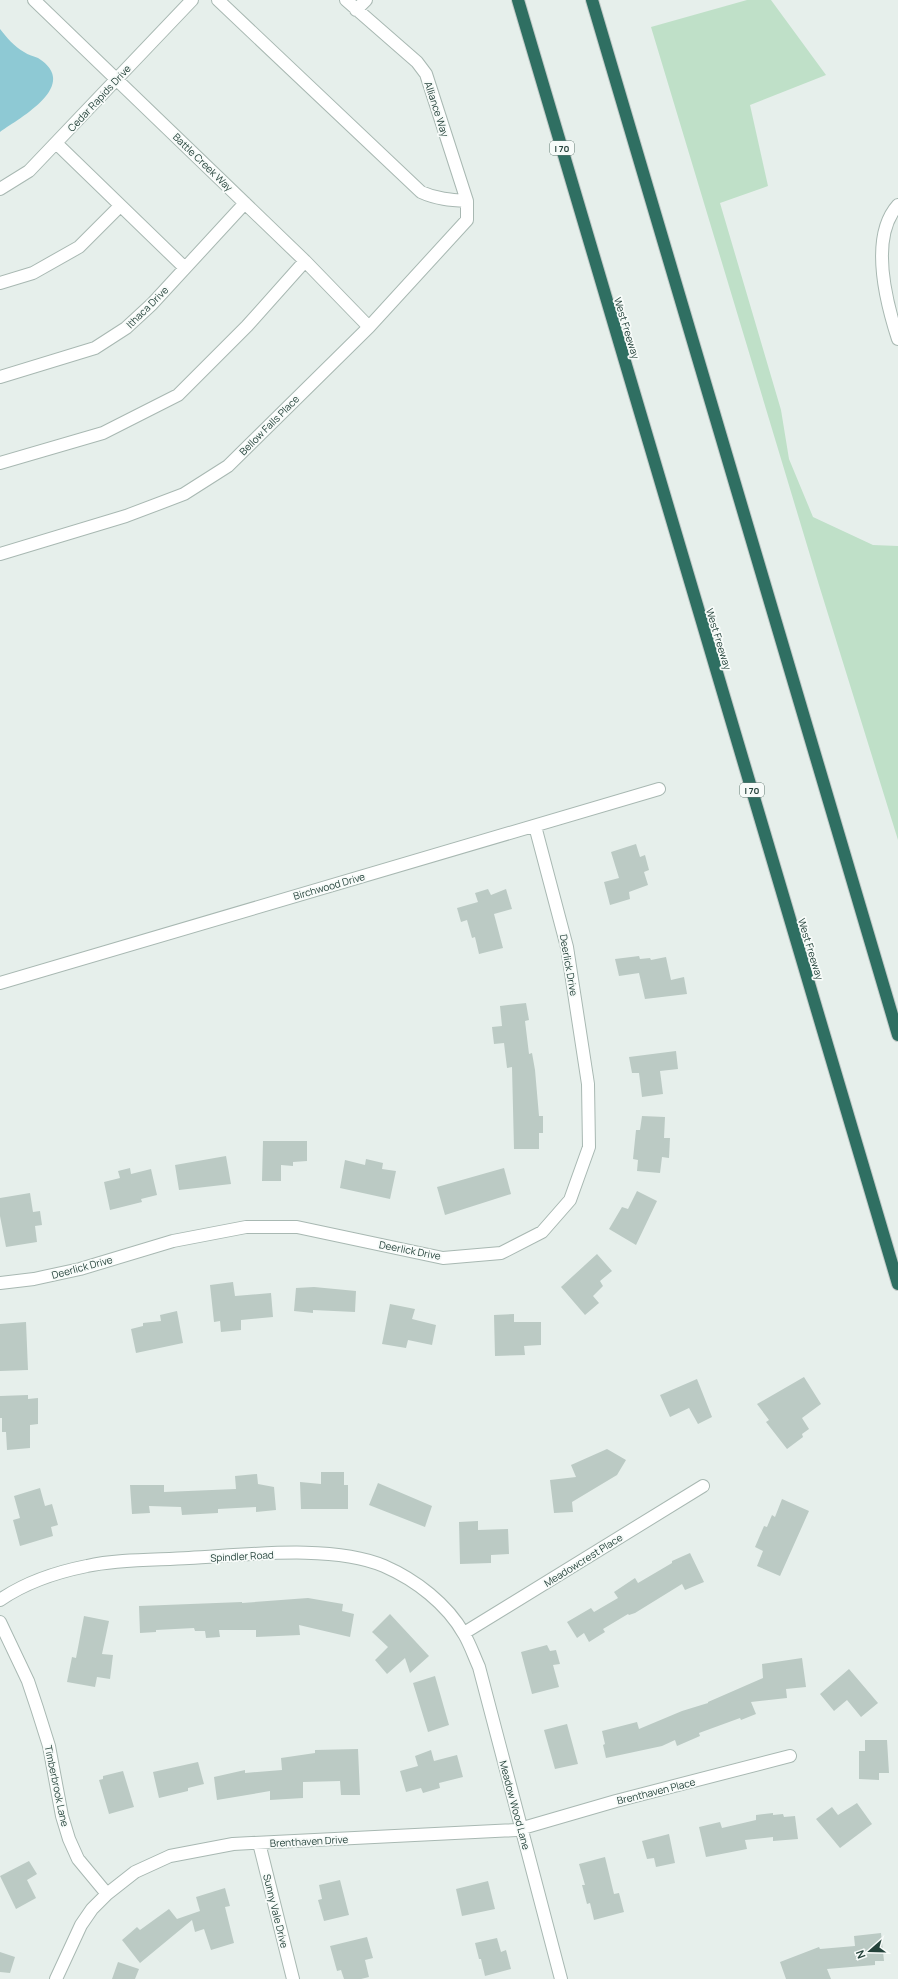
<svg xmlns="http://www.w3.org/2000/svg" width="898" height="1979" font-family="Manrope,sans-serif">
  <rect width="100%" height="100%" fill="#e6efeb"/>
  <path fill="#bfe0c8" d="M747,0H771L826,75L750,105L768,186L720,203L781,410L789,459L813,517L873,545L898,546V840L819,585L651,27Z"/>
  <path fill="#8ec9d4" d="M0,29C7,38 14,46 24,52C28,55 34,56 38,58C81,85 21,117 0,132Z"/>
  <path fill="#bbcac4" d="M636,844L640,857L645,855L649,870L644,872L648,885L629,892L630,899L610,905L604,882L619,878L611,852Z
    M488,889L491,895L506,889L512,909L494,914L503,948L479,954L475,937L472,938L467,920L461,922L457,908L478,902L475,893Z
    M639,956L640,959L650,958L651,960L666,957L671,980L684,977L687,994L645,999L639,973L619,976L615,959Z
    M526,1003L529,1020L525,1021L529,1054L532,1053L535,1070L539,1116H543V1133H539V1149H514L512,1067L507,1068L504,1043L494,1044L492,1027L502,1026L500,1006Z
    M676,1051L678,1069L660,1071L663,1094L642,1097L639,1073H632L629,1057Z
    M642,1116L665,1117L664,1138H670L669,1158L662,1157L660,1173L637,1171L638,1160L633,1159L636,1130H640Z
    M263,1141H307V1161L293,1162V1166L281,1165V1181H262Z
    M226,1156L231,1184L179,1190L175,1165Z
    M366,1159L383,1163L382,1169L396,1171L390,1199L340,1188L345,1160L365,1165Z
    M130,1168L131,1174L151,1169L157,1195L141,1199L142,1202L110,1210L104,1182L120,1178L118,1171Z
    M504,1168L511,1194L445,1215L437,1187Z
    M637,1191L657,1201L636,1245L609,1229L622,1207L628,1209Z
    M30,1193L33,1212L40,1211L42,1225L35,1226L37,1242L6,1247L0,1216V1198Z
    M597,1254L612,1271L600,1281L603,1286L593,1296L599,1303L585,1315L561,1287Z
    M233,1282L235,1296L271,1293L273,1317L241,1320V1330L221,1332L220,1321L214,1322L210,1285Z
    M314,1287L356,1291L355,1312L313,1310V1313L294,1311L296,1288Z
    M390,1304L415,1309L412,1319L436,1325L432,1345L408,1340L406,1348L382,1344Z
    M177,1311L183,1343L136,1353L131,1329L143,1326V1323L161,1321L160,1315Z
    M514,1314V1322H541V1345L524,1346L525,1355L495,1356L494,1315Z
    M26,1322L28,1370L0,1371V1324Z
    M804,1377L821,1404L802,1418L809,1429L802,1434L803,1437L787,1449L766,1422L769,1420L757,1404Z
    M697,1379L712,1417L698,1424L689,1408L670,1417L660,1395Z
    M28,1395V1399L38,1398V1424L30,1425V1448L7,1450L6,1432H2V1418H0V1396Z
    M607,1449L626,1460L617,1475L572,1502L573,1512L554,1513L550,1480L576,1477L571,1465Z
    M321,1472H344V1485H348V1509H301L300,1482L321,1484Z
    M257,1474L258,1484L274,1487L276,1510L256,1512V1507L218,1509V1513L182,1515L181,1507L149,1506L150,1513L132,1514L130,1485H164V1492L236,1489L235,1476Z
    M378,1483L432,1506L425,1527L369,1505Z
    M40,1488L45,1506L52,1504L58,1525L51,1527L53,1536L20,1546L13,1520L20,1518L14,1496Z
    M782,1499L809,1511L780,1576L757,1566L763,1551L755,1547L764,1526L767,1527L772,1515L775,1517Z
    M478,1521V1530L508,1529L509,1554L491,1555V1563L460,1564L459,1522Z
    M690,1553L704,1582L685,1590L682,1584L635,1613L629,1615L628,1614L603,1629L605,1632L589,1642L584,1633L577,1638L567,1622L591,1608L594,1612L618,1598L614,1592L635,1578L638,1583L672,1563V1561Z
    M308,1598L343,1604L342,1611L354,1614L350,1637L299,1625L300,1635L256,1637V1630H219L220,1637L206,1638L205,1631H195L194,1628L156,1630V1632L140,1633L139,1606L242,1602V1603Z
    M390,1614L429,1656L410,1673L405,1658L387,1674L375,1660L388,1647L372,1632Z
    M84,1616L109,1621L102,1654L113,1655L110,1679L97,1677L95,1687L67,1682L72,1657L76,1658Z
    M547,1645L550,1651L556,1650L560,1664L553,1665L559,1687L532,1694L521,1652Z
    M802,1658L806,1687L786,1689L787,1698L751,1702L756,1714L741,1720L740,1718L699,1733L700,1736L677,1746L675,1740L662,1746L606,1758L603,1745L605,1744L602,1731L637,1722L639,1729L682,1711L708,1703V1702L763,1678L762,1664Z
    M849,1669L878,1703L861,1717L847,1700L834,1711L820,1694Z
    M435,1676L449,1725L428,1732L413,1683Z
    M567,1724L578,1764L555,1769L544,1730Z
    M865,1740H887L889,1773H879V1780L859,1779V1751H865Z
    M358,1749L360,1795H341L340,1781L303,1782V1798L270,1800V1791L217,1800L214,1777L245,1770V1773L282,1770L281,1758L315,1753V1750Z
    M431,1750L434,1761L457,1755L463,1777L439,1783L440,1788L423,1793L421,1788L406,1792L400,1771L418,1766L415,1756Z
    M198,1762L204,1784L188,1788V1791L159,1798L153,1772Z
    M123,1771L134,1807L109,1814L99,1780L103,1779V1776Z
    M857,1803L872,1824L840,1848L816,1819L832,1807L838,1815Z
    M773,1813V1815L783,1814L784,1817L795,1816L798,1839L773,1841V1837L745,1840L747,1849L706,1857L699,1827L720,1822L722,1828L756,1820V1815Z
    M669,1834L675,1863L656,1867L654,1858L647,1859L642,1841Z
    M605,1857L614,1894L619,1893L624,1912L594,1920L590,1903L587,1904L582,1885H585L579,1864Z
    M29,1861L37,1874L27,1880L36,1898L16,1909L0,1876Z
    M340,1880L349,1915L324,1921L318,1900L322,1899L319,1885Z
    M488,1881L495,1909L462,1916L456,1889Z
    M225,1888L230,1906L225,1907L234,1943L211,1950L204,1929L195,1932L192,1920L140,1963L122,1940L137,1927L140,1930L169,1909L177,1919L200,1911L196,1897Z
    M881,1933L884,1961H875V1965L827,1969L831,1979H786L780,1962L819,1947L820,1949L855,1946L854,1936Z
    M367,1937L373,1958L365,1960L369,1977L361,1979H344L341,1970L337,1971L330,1946Z
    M497,1938L501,1952L506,1950L511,1969L485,1976L481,1959H479L475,1943Z
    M0,1952L15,1957L10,1973L0,1972Z
    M118,1962L139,1969L135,1979H112Z"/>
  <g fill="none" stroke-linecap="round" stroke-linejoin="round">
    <g stroke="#a8b8b2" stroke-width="14">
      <path id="minor" d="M34,0L305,261L369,327
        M218,0L421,192C436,199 451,200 467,201
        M356,10L366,0
        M56,143L185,268
        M0,189L29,171L192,0
        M898,205C869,237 886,302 898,339
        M0,283L33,273L79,247L120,206
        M0,377L95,348L126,328L152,304L245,203
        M0,463L103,433L178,395L247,326L305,261
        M0,554L126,516L184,494L228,466L369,327L467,220V201L426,74L417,62L346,0
        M0,983L659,789
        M0,1283L34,1279L80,1269L173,1241L246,1227H297L443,1258L501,1253L542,1232L570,1200L589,1147L588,1084L567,947L535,826
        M0,1600C26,1582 57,1572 87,1566C118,1559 158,1560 189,1558C246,1555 332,1544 384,1566C416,1580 447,1604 464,1634C470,1644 474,1656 479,1667L561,1979
        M0,1622L28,1681L37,1708L49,1746L62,1816L69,1839L78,1859L107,1894
        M464,1633L703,1486
        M259,1843L293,1979
        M56,1979L81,1925L92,1909L107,1894L135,1872L170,1856L233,1844L516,1830L616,1801L790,1756"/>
    </g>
    <g stroke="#c2cac8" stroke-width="14">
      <path id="highway" d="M518,0L898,1284
        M592,0L898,1035"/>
    </g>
    <use href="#minor" stroke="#fff" stroke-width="12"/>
    <use href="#highway" stroke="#2f6f62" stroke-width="12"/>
  </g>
  <g text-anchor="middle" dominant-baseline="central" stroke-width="3.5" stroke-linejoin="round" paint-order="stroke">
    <g fill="#f7fbf9" stroke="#637a73" stroke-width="1">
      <rect x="550" y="141" width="24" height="14" rx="3"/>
      <rect x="740" y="783" width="24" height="14" rx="3"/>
    </g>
    <g font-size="9" font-weight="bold" fill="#24423a">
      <text x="562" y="148">I 70</text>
      <text x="752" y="790">I 70</text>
    </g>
    <g font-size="10" fill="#24423a" stroke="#f7fbf9">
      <text transform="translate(99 98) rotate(-47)">Cedar Rapids Drive</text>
      <text transform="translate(437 109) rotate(72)">Alliance Way</text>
      <text transform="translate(203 162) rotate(44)">Battle Creek Way</text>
      <text transform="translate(147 307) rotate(-45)">Ithaca Drive</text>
      <text transform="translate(627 328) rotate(73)">West Freeway</text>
      <text transform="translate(269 425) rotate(-45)">Bellow Falls Place</text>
      <text transform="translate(719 639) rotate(73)">West Freeway</text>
      <text transform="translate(329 886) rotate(-16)">Birchwood Drive</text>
      <text transform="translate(811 949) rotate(73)">West Freeway</text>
      <text transform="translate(569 965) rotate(80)">Deerlick Drive</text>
      <text transform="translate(410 1250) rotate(11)">Deerlick Drive</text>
      <text transform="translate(82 1267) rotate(-15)">Deerlick Drive</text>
      <text transform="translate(242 1556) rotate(-3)">Spindler Road</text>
      <text transform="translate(583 1560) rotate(-32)">Meadowcrest Place</text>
      <text transform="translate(57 1786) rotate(78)">Timberbrook Lane</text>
      <text transform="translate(656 1791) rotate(-14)">Brenthaven Place</text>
      <text transform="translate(515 1805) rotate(75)">Meadow Wood Lane</text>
      <text transform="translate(309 1841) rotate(-3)">Brenthaven Drive</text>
      <text transform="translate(276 1911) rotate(76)">Sunny Vale Drive</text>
    </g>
  </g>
  <g transform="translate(870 1951) rotate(250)" stroke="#f7fbf9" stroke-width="3" paint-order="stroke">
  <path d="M0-3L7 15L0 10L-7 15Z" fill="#24423a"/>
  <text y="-6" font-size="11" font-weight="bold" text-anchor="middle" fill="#24423a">N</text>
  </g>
</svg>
